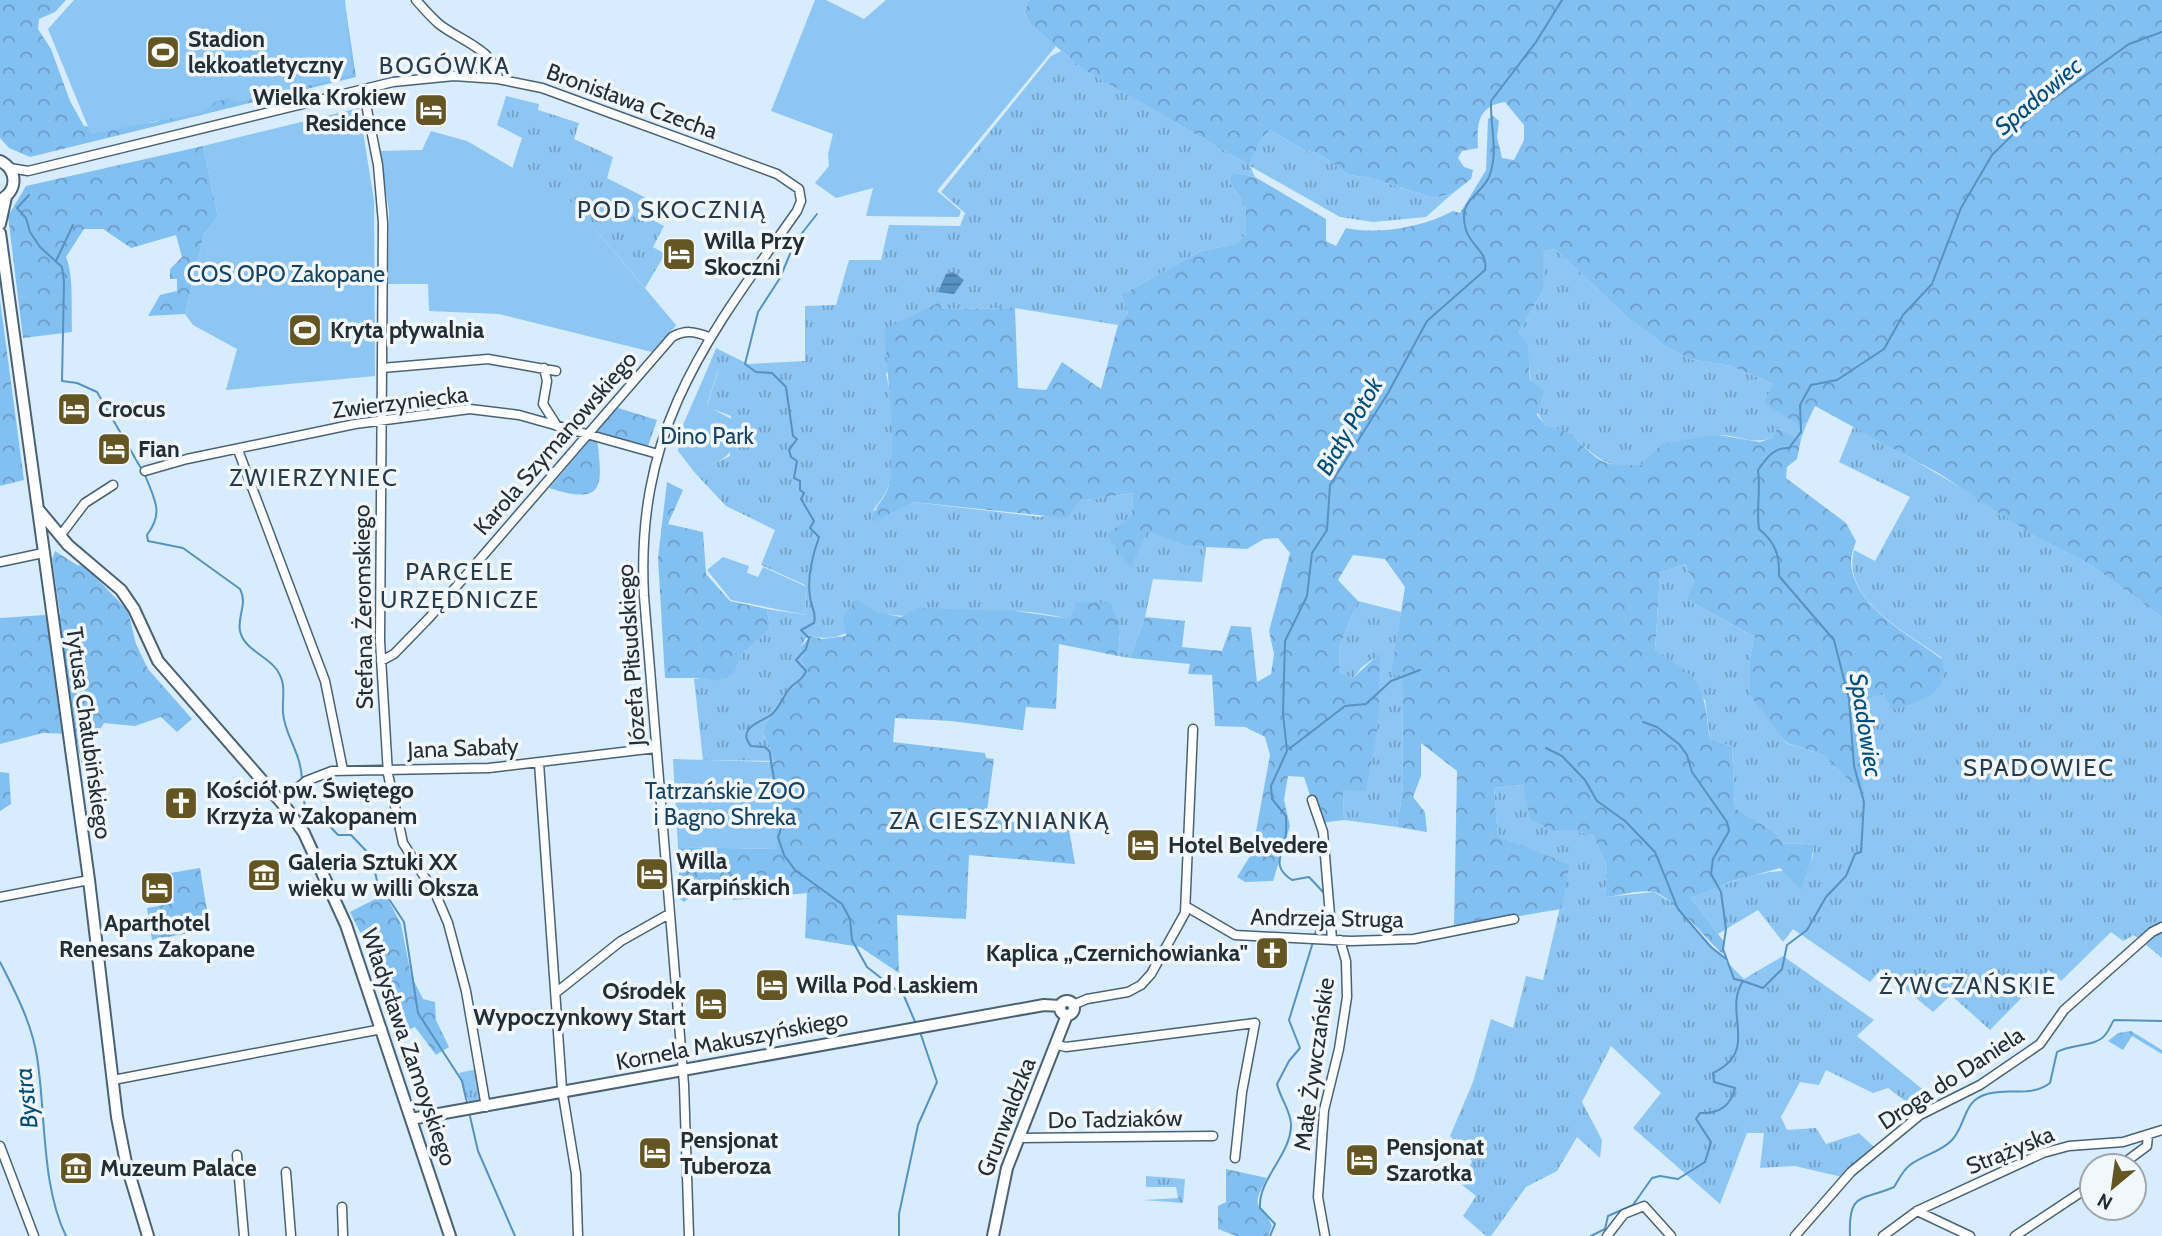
<svg xmlns="http://www.w3.org/2000/svg" width="2162" height="1236" font-family="Cabin,sans-serif">
  <defs>
    <pattern id="grass-tufts" width="24" height="20" patternUnits="userSpaceOnUse" patternTransform="scale(1.75)"><rect width="24" height="20" fill="#8dc5f3"/><path d="M3 7l-1-3M5 7V3M7 7l1-3M15 17l-1-3M17 17v-4M19 17l1-3" fill="none" stroke="#73a0c6"/></pattern>
    <pattern id="forest-crowns" width="20" height="18" patternUnits="userSpaceOnUse" patternTransform="scale(1.75)"><rect width="20" height="18" fill="#83c0f2"/><path d="M2 6a3 3 0 1 1 6 0M12 15a3 3 0 1 1 6 0" fill="none" stroke="#6b9cc5"/></pattern>
    <pattern id="water-rules" width="6" height="5" patternUnits="userSpaceOnUse" patternTransform="scale(1.75)"><rect width="6" height="5" fill="#5692c1"/><path d="M0 2.5h6" fill="none" stroke="#47789e"/></pattern>
  </defs>
  <rect width="100%" height="100%" fill="#d7ecfe"/>
  <path fill="url(#grass-tufts)" d="M1061,51L1079,66L1249,165L1262,138L1270,130L1306,151L1318,153L1349,175L1371,178L1434,198L1453,193L1426,217L1373,222L1340,217L1250,166L1255,177L1232,172L1229,181L1246,206V234L1236,244L1201,251L1121,295L1128,313L1118,325L1015,308L940,309V303L886,374C894,409 898,452 888,487C886,495 878,503 873,511L913,502L1041,517L1079,501L1133,493L1131,567L1146,529L1185,546L1206,547L1202,582L1153,579L1145,617L1130,658L1118,656L1120,633C1086,624 1051,612 1015,611C969,610 923,621 876,613C854,630 837,644 808,635L800,648L804,655L799,661L804,665L798,683L781,698L764,727L763,734L777,761L703,760L694,679L735,673L741,655L770,629L767,609L806,615L805,585L761,565L775,530L726,506L695,473L730,456L731,416L707,407L718,371L710,363L716,348L748,364L805,361V306L836,305L849,260H881L889,225L960,226L965,213L941,192L1051,56Z
    M506,96L539,104L538,110L579,123L574,139L613,157L607,178L654,202L647,217L664,226L653,247L665,254L645,288L574,204L512,169L522,138L497,125Z
    M1555,249L1628,318L1668,348L1690,359L1731,366L1773,384L1799,425L1807,423L1801,439L1777,428L1772,438C1752,445 1738,435 1719,435C1712,436 1704,441 1698,443C1674,452 1642,472 1615,465C1585,457 1579,430 1546,426C1523,398 1537,359 1519,333L1543,290V252Z
    M1854,425L1994,507L2036,537L2091,565L2162,617V958L2134,935L2123,941L2111,932L2061,981L2049,970L1990,1030L1951,995L1933,1012L1881,969L1870,982L1793,929L1783,942L1758,910L1718,934L1691,898C1728,883 1764,866 1805,872L1813,856L1814,845L1782,843L1776,833L1735,808L1732,746L1710,739L1705,700L1655,651L1660,573L1685,564L1694,581L1686,599L1755,637L1750,656L1786,743L1823,755L1863,794L1856,714L1868,699L1942,658C1908,633 1841,601 1854,550L1875,561L1910,497L1839,462Z
    M1358,601L1401,612L1392,675L1402,674L1403,787L1397,827L1344,820L1343,790H1366L1380,654L1362,667L1353,678L1340,673L1339,647Z
    M1524,785L1530,820L1554,832L1568,830L1593,835L1607,867L1605,897L1654,892L1679,907L1699,934L1744,979L1783,956L1874,1020L1857,1036L1937,1101L1917,1110L1888,1088L1873,1093L1826,1070L1819,1085L1800,1082L1781,1117L1787,1130L1816,1128L1826,1144L1859,1133L1875,1148L1842,1177L1795,1166L1760,1168L1764,1133H1747L1720,1204L1633,1128L1661,1093L1611,1046L1582,1102L1602,1140L1600,1158L1577,1137L1557,1171L1526,1187L1491,1236H1486L1463,1216L1476,1196L1461,1184L1472,1161L1450,1136L1473,1082L1491,1019L1513,1028L1526,976L1543,980L1570,864L1498,838L1494,788Z
    M477,1069L479,1101L469,1103L459,1073Z
    M1146,1176L1185,1179L1183,1203L1144,1200L1178,1198L1176,1187H1146Z"/>
  <path fill="url(#forest-crowns)" d="M0,0H66L55,12L39,19L38,29L51,49L70,101L84,126L107,128L156,122L187,108L346,10L356,77L30,157L9,148L0,138Z
    M1029,0H2162V617L2091,565L2036,537L1940,474L1815,406L1807,423L1799,425L1764,403L1773,384L1731,366L1690,359L1668,348L1628,318L1555,249L1543,252V290L1519,333L1528,346L1530,380L1544,391L1537,415L1546,426C1575,430 1576,442 1597,458C1609,467 1626,465 1641,465L1661,445L1689,439L1718,435L1760,442L1772,438L1777,428L1801,439L1797,459L1787,467L1786,478L1846,523L1856,541C1854,547 1851,556 1851,562C1853,607 1910,635 1942,659C1954,693 1916,704 1891,709L1884,692L1868,699L1856,714L1864,795L1823,755L1787,743L1750,695V656L1755,637L1686,599L1694,581L1685,564L1660,573L1655,651C1703,679 1703,684 1710,739L1732,746L1735,808L1776,833L1782,843L1814,845C1813,861 1804,874 1801,890L1780,868L1733,881L1691,898L1724,942L1723,954C1705,939 1673,897 1654,892C1641,889 1619,896 1605,897L1607,867L1593,835L1568,830L1554,832L1530,820L1523,785L1494,788L1498,837L1570,864L1561,909L1454,927L1457,771L1421,743V776L1413,797L1425,812L1427,832L1397,827L1403,787L1402,675H1391L1405,587L1385,559L1353,555L1338,580L1358,601L1339,647L1340,673L1353,678L1380,653L1378,725L1366,791L1343,790L1344,820L1319,823L1304,777L1288,776L1284,800L1290,826L1273,881L1245,882L1237,877L1252,853L1270,755L1265,737L1245,727L1215,726L1212,675L1188,674L1190,664L1130,658L1145,617L1185,621L1182,647L1222,651L1231,626L1251,627L1257,682L1271,674L1274,654L1269,631L1290,553L1278,538L1264,539L1247,549L1185,546L1147,530L1131,568L1107,534L1132,516L1133,493L1079,501L1067,518L913,502L873,522C873,506 884,501 888,488C890,481 891,473 891,466C895,419 886,375 885,329L940,302L941,309L1015,308L1018,388L1046,390L1062,362L1101,389L1118,325L1128,313L1121,295L1201,251L1236,244L1246,234V206L1229,181L1232,172L1255,177L1326,219V241L1336,246L1346,228C1380,235 1423,227 1453,211L1460,213L1486,170L1488,119L1493,116L1499,121L1497,137L1502,158L1514,160L1524,140V125L1505,102C1477,106 1477,125 1478,148L1462,151L1458,158L1464,167L1473,170L1471,179L1453,193L1434,198L1371,178L1349,175L1318,153L1306,151L1270,130L1262,138L1249,165L1080,67L1030,24L1024,12Z
    M203,146L218,217L204,234L185,314L148,316L160,295L177,291V279H170V269L182,257L176,235L131,248L103,229H84L66,257C74,275 71,311 72,332L23,338L8,216L26,186Z
    M0,300L24,480L0,486Z
    M615,407L657,420L648,446L596,434Z
    M591,439H597C603,486 605,506 549,488Z
    M667,482L683,490L668,524L703,532L706,574L730,601L767,609L770,629L741,655L735,673L715,681L706,678H665L658,558Z
    M55,551L77,565L85,566L128,611L136,644L148,669L192,719L177,732L161,717L135,726L104,723L95,739V760L82,764L75,734L43,733L0,744V618L60,614L52,559Z
    M856,599L876,612L901,617L917,608L1016,611L1071,619L1076,602L1111,603L1120,633L1118,656L1059,644L1056,709L1026,707L1023,730L951,721L895,718L893,742L985,753L986,758L994,759L986,818L1069,830L1075,864L969,855L966,919L897,915L899,973L860,947L805,938L807,893L733,900L730,888L699,890L684,902L680,899L678,847L776,849L775,807L768,762L776,761L763,733L764,727L781,698L798,683L804,665L799,661L804,655L800,648L808,639L807,635L822,639L846,636L843,618Z
    M0,772L9,773L11,804L0,811Z
    M200,868L210,929L152,940L147,908L174,903L170,873Z
    M385,894L401,924L411,975L423,999L435,1002L436,1020L449,1047L436,1055L415,1027L394,1035L364,940L350,912Z
    M2131,1031L2162,1050V1054L2132,1036L2123,1050L2108,1041L2118,1033Z
    M1226,1169L1267,1178C1248,1213 1262,1200 1272,1226L1268,1236H1236L1218,1229V1206L1226,1202Z"/>
  <path fill="#8dc5f3" d="M74,0H345L352,75L236,103L229,98L215,102L205,112L91,134L48,29Z
    M815,0H826L864,19L886,0H1029L1024,13L1030,24L1056,46L937,191L961,211L959,217L866,216L873,188L836,198L815,183L829,166L828,154L833,134L771,111Z
    M359,108L374,200L375,376L226,390L237,349L193,325L185,314L204,234L218,217L203,146Z
    M431,131L467,141L574,204L676,325L674,328L652,352L499,314L429,311L428,284H388L389,211L379,151L422,150Z
    M710,363L718,370L707,406L737,422C739,456 723,459 695,473L678,451L679,434Z
    M723,557L749,566L747,573L758,577L763,567L805,586L806,615L731,600L707,570Z
    M673,759L768,762L775,807L777,849L678,847Z"/>
  <path fill="url(#water-rules)" d="M953,272L964,280L954,294L938,292L946,274Z"/>
  <g fill="none" stroke-linecap="round" stroke-linejoin="round">
    <path stroke="#5692c1" stroke-width="2" d="M29,195L17,208L26,218L30,232L40,247L62,267L64,282L62,381L77,383L97,392L142,470
      M817,214L795,242L780,278L758,312L745,364L756,372L772,373L786,387L793,436L797,439L789,450L791,457L797,461L794,478L800,481V490L804,493L801,499L814,521L810,528L819,537C813,554 807,578 810,597C811,607 817,613 814,623L801,630L809,638L806,649L796,660L806,671C803,680 797,681 791,687C783,695 780,708 771,715C761,722 736,728 751,746L765,747L770,752C771,777 788,820 778,837L784,855L795,870L842,904L850,919L852,940L867,967L904,996L916,1024
      M56,261L73,225
      M145,475C155,501 164,512 147,535L148,541L183,548L240,589C248,604 237,616 240,631C244,650 268,656 277,670C287,685 282,696 283,712C284,735 301,751 302,780
      M1643,722L1657,727L1679,744L1687,755L1692,772L1727,822L1729,831L1713,859L1711,874L1721,892L1726,929L1723,949L1734,979L1743,981
      M1546,748L1562,756L1585,780L1597,801L1625,821L1655,852L1678,909L1711,947L1726,959
      M1289,749L1345,706L1366,704L1391,681L1420,670
      M303,789L305,809L325,821L338,835H351L372,857L377,881L404,922L418,1013L462,1081L467,1103
      M1324,893L1309,877L1292,880C1272,867 1281,857 1285,839C1287,832 1286,823 1286,816L1272,799L1271,786L1287,751L1283,714L1285,641L1307,596L1312,553L1327,530L1330,485L1388,393L1427,321L1485,270C1489,248 1465,247 1464,218C1463,199 1482,193 1489,177C1499,153 1490,126 1491,101L1536,42L1562,0
      M1314,936L1325,913V899
      M0,962C15,991 32,1024 37,1057C46,1113 41,1185 66,1236
      M469,1112L478,1151L515,1236
      M899,1236V1214L918,1125L937,1082L920,1032
      M1270,1236L1275,1224L1260,1208C1258,1179 1290,1156 1291,1126C1292,1113 1280,1098 1277,1084L1289,1061L1300,1048L1289,1020L1313,942
      M1591,1236L1605,1229L1608,1216L1633,1205L1652,1178L1660,1176L1678,1179L1705,1162L1711,1142L1696,1119L1700,1113C1718,1114 1731,1106 1735,1088L1714,1082L1713,1073C1761,1050 1722,1013 1743,981L1763,988L1782,969L1787,945L1807,930L1826,897L1846,876L1855,854L1861,852L1864,802L1854,766L1849,699L1834,640L1779,576C1780,555 1775,542 1759,529C1756,509 1761,491 1758,470C1766,459 1773,447 1789,448L1801,432L1800,405L1811,385L1837,380L1884,349L1903,315L1932,284L1961,208L1992,155L2039,109L2129,44L2162,32
      M1850,1236C1848,1191 1862,1201 1894,1187C1899,1179 1903,1170 1910,1165C1923,1155 1941,1152 1952,1140C1967,1124 1962,1101 1987,1094C2009,1087 2030,1098 2050,1083L2057,1052C2070,1044 2096,1047 2105,1035C2109,1031 2111,1024 2114,1020L2162,1021"/>
    <g stroke="#4b6275" stroke-width="11">
      <path id="minor" d="M416,0C423,8 431,17 439,24C457,39 498,51 498,79
        M363,89L378,165L383,223L380,641L388,774L403,843L436,895L448,923L466,991L486,1107
        M10,168L28,171L393,82L454,76L498,79L542,88L777,174L799,189L801,201L797,211C706,340 635,428 644,596L684,1085L689,1236
        M382,368L488,359L556,371
        M544,368L547,381L543,404L557,426
        M238,450L325,681L343,770
        M145,471L187,459L355,424L470,409L519,415L658,454
        M60,536L85,503L113,485
        M0,562L43,553
        M381,661L394,654L429,618L672,337C685,330 694,331 709,337
        M539,763L562,1089L576,1174L578,1236
        M1312,800L1323,832L1332,939
        M280,802L306,781L332,771L489,768L656,748
        M0,897L89,880
        M1187,907L1235,935L1351,941L1414,939L1514,919
        M558,991L621,941L669,914
        M1073,1005L1087,999L1128,992L1141,985L1151,974L1185,913L1193,729
        M1057,1045L1066,1047L1255,1023L1242,1092L1235,1158
        M113,1080L382,1029
        M1018,1138L1213,1136
        M0,1146L34,1236
        M237,1155L244,1236
        M2120,1166L2147,1146L2148,1135
        M286,1172L291,1236
        M342,1207L343,1236
        M1917,1211L1970,1236
        M1325,1236L1318,1197L1324,1110L1339,1049L1347,997L1346,961L1340,940
        M1607,1236L1624,1214L1644,1206L1671,1236
        M1795,1236L1851,1172L1920,1115L1980,1085L2040,1044L2064,1010L2152,932L2162,927
        M1883,1236L1917,1211L2043,1153L2069,1146L2123,1142L2162,1130
        M2015,1236L2092,1185"/>
    </g>
    <g stroke="#4b6275" stroke-width="14">
      <path id="tertiary" d="M0,161C18,170 18,191 0,200
        M0,224L6,197
        M0,233L89,880L117,1117L126,1163L148,1236
        M38,509L68,545L121,590L134,609L158,661L287,809L304,833L346,925L450,1236
        M1060 1008a7 7 0 1 1 14 0a7 7 0 1 1-14 0Z
        M411,1119L1044,1005L1060,1006
        M993,1236L1007,1168L1067,1015"/>
    </g>
    <use href="#minor" stroke="#fff" stroke-width="8"/>
    <use href="#tertiary" stroke="#fff" stroke-width="10"/>
  </g>
  <defs>
    <g id="stadium-square" transform="scale(1.75)"><rect x="-9" y="-9" width="18" height="18" rx="4" fill="#645623" stroke="#f2f7fc"/><path d="M0-5a6.5 5 0 1 0 0 10a6.5 5 0 1 0 0-10ZM-3.5-1.8h7v3.6h-7Z" fill="#fff"/></g>
    <g id="hotel-square" transform="scale(1.75)"><rect x="-9" y="-9" width="18" height="18" rx="4" fill="#645623" stroke="#f2f7fc"/><path d="M-6-4.5h1.5V1H6V5H4.5V3h-9V5H-6ZM-4 0a1.8 1.8 0 1 1 3.6 0ZM.5 0V-2.5h3Q6-2.5 6 0Z" fill="#fff"/></g>
    <g id="church-square" transform="scale(1.75)"><rect x="-9" y="-9" width="18" height="18" rx="4" fill="#645623" stroke="#f2f7fc"/><path d="M-1.2-6h2.4v3.5h3.3v2.4h-3.3V6h-2.4V-.1h-3.3v-2.4h3.3Z" fill="#fff"/></g>
    <g id="museum-square" transform="scale(1.75)"><rect x="-9" y="-9" width="18" height="18" rx="4" fill="#645623" stroke="#f2f7fc"/><path d="M0-6L6-3V-2H-6V-3ZM-5-1h2V3h-2ZM-1-1h2V3h-2ZM3-1h2V3H3ZM-6 4H6V6H-6Z" fill="#fff"/></g>
  </defs>
  <g fill-rule="evenodd">
    <use href="#stadium-square" x="163" y="52"/>
    <use href="#hotel-square" x="431" y="110"/>
    <use href="#hotel-square" x="679" y="254"/>
    <use href="#stadium-square" x="305" y="330"/>
    <use href="#hotel-square" x="74" y="409"/>
    <use href="#hotel-square" x="114" y="449"/>
    <use href="#church-square" x="181" y="803"/>
    <use href="#hotel-square" x="1143" y="845"/>
    <use href="#hotel-square" x="652" y="874"/>
    <use href="#museum-square" x="264" y="875"/>
    <use href="#hotel-square" x="157" y="888"/>
    <use href="#church-square" x="1272" y="953"/>
    <use href="#hotel-square" x="772" y="985"/>
    <use href="#hotel-square" x="711" y="1004"/>
    <use href="#hotel-square" x="655" y="1153"/>
    <use href="#hotel-square" x="1362" y="1160"/>
    <use href="#museum-square" x="76" y="1168"/>
  </g>
  <g text-anchor="middle" dominant-baseline="central" stroke-width="7" stroke-linejoin="round" paint-order="stroke">
    <g font-size="23" font-weight="bold" fill="#242e37" stroke="#f2f7fc" text-anchor="start">
      <text x="188" y="39">Stadion<tspan x="188" dy="26">lekkoatletyczny</tspan></text>
      <text x="406" y="97" text-anchor="end">Wielka Krokiew<tspan x="406" dy="26">Residence</tspan></text>
      <text x="704" y="241">Willa Przy<tspan x="704" dy="26">Skoczni</tspan></text>
      <text x="330" y="330">Kryta pływalnia</text>
      <text x="98" y="409">Crocus</text>
      <text x="138" y="449">Fian</text>
      <text x="206" y="790">Kościół pw. Świętego<tspan x="206" dy="26">Krzyża w Zakopanem</tspan></text>
      <text x="1168" y="845">Hotel Belvedere</text>
      <text x="676" y="861">Willa<tspan x="676" dy="26">Karpińskich</tspan></text>
      <text x="288" y="862">Galeria Sztuki XX<tspan x="288" dy="26">wieku w willi Oksza</tspan></text>
      <text x="157" y="923" text-anchor="middle">Aparthotel<tspan x="157" dy="26">Renesans Zakopane</tspan></text>
      <text x="1248" y="953" text-anchor="end">Kaplica „Czernichowianka"</text>
      <text x="796" y="985">Willa Pod Laskiem</text>
      <text x="686" y="991" text-anchor="end">Ośrodek<tspan x="686" dy="26">Wypoczynkowy Start</tspan></text>
      <text x="680" y="1140">Pensjonat<tspan x="680" dy="26">Tuberoza</tspan></text>
      <text x="1386" y="1147">Pensjonat<tspan x="1386" dy="26">Szarotka</tspan></text>
      <text x="100" y="1168">Muzeum Palace</text>
    </g>
    <g font-size="23" fill="#242e37" stroke="#f2f7fc">
      <text transform="translate(632 101) rotate(20)">Bronisława Czecha</text>
      <text transform="translate(400 402) rotate(-7)">Zwierzyniecka</text>
      <text transform="translate(555 443) rotate(-49)">Karola Szymanowskiego</text>
      <text transform="translate(363 607) rotate(-91)">Stefana Żeromskiego</text>
      <text transform="translate(631 655) rotate(-94)">Józefa Piłsudskiego</text>
      <text transform="translate(89 733) rotate(82)">Tytusa Chałubińskiego</text>
      <text transform="translate(463 748) rotate(-2)">Jana Sabały</text>
      <text transform="translate(1327 918) rotate(1)">Andrzeja Struga</text>
      <text transform="translate(732 1040) rotate(-11)">Kornela Makuszyńskiego</text>
      <text transform="translate(409 1047) rotate(71)">Władysława Zamoyskiego</text>
      <text transform="translate(1314 1064) rotate(-82)">Małe Żywczańskie</text>
      <text transform="translate(1951 1078) rotate(-33)">Droga do Daniela</text>
      <text transform="translate(1006 1117) rotate(-69)">Grunwaldzka</text>
      <text transform="translate(1115 1119) rotate(-1)">Do Tadziaków</text>
      <text transform="translate(2010 1150) rotate(-22)">Strążyska</text>
    </g>
    <g font-size="23" fill="#174465" stroke="#f2f7fc">
      <text x="286" y="274">COS OPO Zakopane</text>
      <text x="707" y="436">Dino Park</text>
      <text x="725" y="791">Tatrzańskie ZOO<tspan x="725" dy="26">i Bagno Shreka</tspan></text>
    </g>
    <g font-size="24" letter-spacing="2" fill="#273d4e" stroke="#f2f7fc">
      <text x="445" y="65">BOGÓWKA</text>
      <text x="672" y="209">POD SKOCZNIĄ</text>
      <text x="314" y="477">ZWIERZYNIEC</text>
      <text x="460" y="571">PARCELE<tspan x="460" dy="28">URZĘDNICZE</tspan></text>
      <text x="2039" y="767">SPADOWIEC</text>
      <text x="1000" y="820">ZA CIESZYNIANKĄ</text>
      <text x="1968" y="985">ŻYWCZAŃSKIE</text>
    </g>
    <g font-size="24" font-style="italic" fill="#004c79" stroke="#f2f7fc">
      <text transform="translate(2038 96) rotate(-40)">Spadowiec</text>
      <text transform="translate(1349 426) rotate(-60)">Biały Potok</text>
      <text transform="translate(1866 725) rotate(81)">Spadowiec</text>
      <text transform="translate(26 1098) rotate(-96)">Bystra</text>
    </g>
  </g>
  <g transform="translate(2113 1187) rotate(209)"><circle r="33" fill="#f2f7fc" stroke="#a0a7ad" stroke-width="2"/>
  <path d="M0-5L12 26L0 18L-12 26Z" fill="#645623"/>
  <text y="-10" font-size="19" font-weight="bold" text-anchor="middle" fill="#242e37">N</text>
  </g>
</svg>
